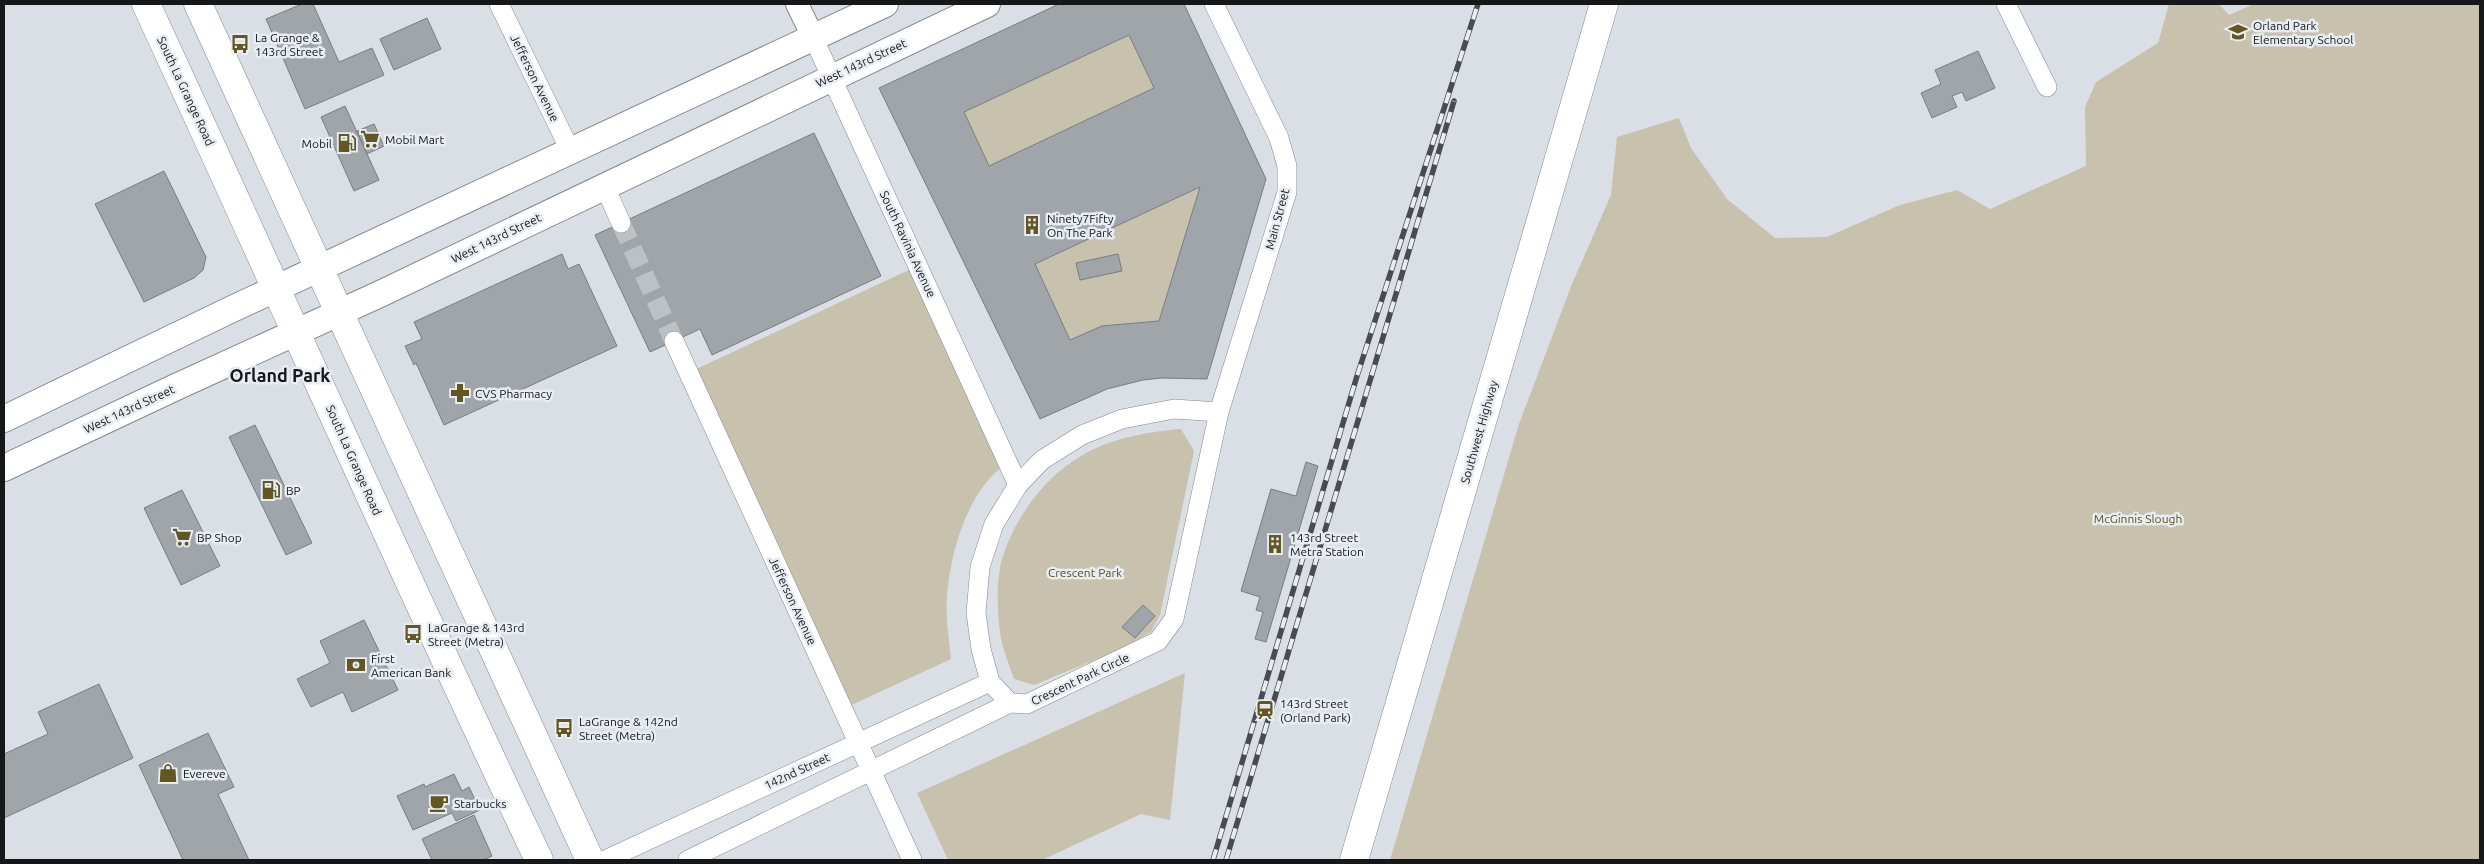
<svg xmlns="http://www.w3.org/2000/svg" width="2484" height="864" font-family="Ubuntu,sans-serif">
  <rect width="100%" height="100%" fill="#dadfe5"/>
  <path fill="#c7c1ad" d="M2169,4H2219L2229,15L2254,4H2480V860H1390L1519,424L1572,284L1611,195L1617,137L1679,118L1691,148L1727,199L1775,238L1827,237L1900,205L1957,190L1990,209L2086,166L2085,107L2096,82L2158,43Z
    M1129,35L1154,88L989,166L964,112Z
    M1200,187L1159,321L1102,326L1070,340L1035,264Z
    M911,269L1002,467C967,494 951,551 947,594C945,615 949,638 951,659L845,708L692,371Z
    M1181,429L1194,451L1160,615L1151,632L1121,649L1034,685L1014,679C1009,664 1002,648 1000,632C997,610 996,577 1003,556C1016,516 1045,477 1081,456C1111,438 1147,432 1181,429Z
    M1185,673L1170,820L1141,814L1042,860H948L917,793Z"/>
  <path fill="#a0a5aa" stroke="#787d81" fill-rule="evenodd" d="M302,4H313L339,62L372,48L384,75L305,109L266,19Z
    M1059,4H1184L1266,179L1207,379L1162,378L1143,380L1107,389L1040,419L879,88ZM1129,35L1154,88L989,166L964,112ZM1200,187L1159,321L1102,326L1070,340L1035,264Z
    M427,18L441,49L394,70L380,39Z
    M1978,51L1995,88L1966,101L1962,92L1952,96L1957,107L1932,118L1921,93L1941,84L1935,70Z
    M345,106L379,180L354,191L321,117Z
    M374,124L384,146L367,154L357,131Z
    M814,133L881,276L712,355L700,329L650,352L595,235Z
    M164,171L206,257L203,270L194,278L144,302L95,204Z
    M562,254L568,269L579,264L617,346L444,425L416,363L414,365L405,346L422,339L414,322Z
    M1118,254L1122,271L1080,280L1076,263Z
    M255,425L312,543L286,555L229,437Z
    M1306,462L1318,466L1266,642L1255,639L1263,612L1256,610L1260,597L1241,591L1271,489L1296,496Z
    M182,490L220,566L181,585L144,508Z
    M1143,605L1155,616L1135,638L1122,627Z
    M364,620L398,690L352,712L343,692L311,707L297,679L330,663L320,641Z
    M99,684L133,758L4,818V754L48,734L38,712Z
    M208,733L234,787L218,794L249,860H183L139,765Z
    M454,774L462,791L469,787L480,810L456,821L452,813L413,830L397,796L424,784L425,787Z
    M474,815L492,856L483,860H432L422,839Z"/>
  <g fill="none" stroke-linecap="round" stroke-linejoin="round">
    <path stroke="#bcc1c6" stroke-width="19" stroke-dasharray="19 9" stroke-linecap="butt" d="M621,223L674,341"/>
    <g stroke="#83888c" stroke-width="20">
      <path id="minor" d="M499,4L571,152
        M1214,4L1279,138L1287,166V192L1219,412L1174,619L1158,641L1027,704L1010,703L990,682L981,649L976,613L980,567L994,524L1018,485L1042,460L1082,435L1122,419L1174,409L1219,412
        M2006,4L2047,87
        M813,37L1018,485
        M604,185L621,223
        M674,341L912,860
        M605,860L990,682
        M688,860L1010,703"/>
    </g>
    <g stroke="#83888c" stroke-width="24">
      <path id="tertiary" d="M797,4L813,37"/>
    </g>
    <g stroke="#83888c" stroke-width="28">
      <path id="secondary" d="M4,419L230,310L885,4
        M4,468L176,387L380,294L987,4"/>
    </g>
    <g stroke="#83888c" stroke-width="29">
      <path id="primary" d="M1354,860L1604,4"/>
    </g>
    <g stroke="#83888c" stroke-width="29">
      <path id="trunk" d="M146,4C278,289 404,577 539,860
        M198,4L590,860"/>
    </g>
    <use href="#minor" stroke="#fff" stroke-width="19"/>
    <use href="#tertiary" stroke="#fff" stroke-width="22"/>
    <use href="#secondary" stroke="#fff" stroke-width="26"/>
    <use href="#primary" stroke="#fff" stroke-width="28"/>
    <use href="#trunk" stroke="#fff" stroke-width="28"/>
    <g stroke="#494c4f" stroke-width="5.5">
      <path id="rail" d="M1213,860L1357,376L1478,4
        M1226,860L1454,101"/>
    </g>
    <use href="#rail" stroke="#e7edf2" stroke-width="4" stroke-dasharray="11" stroke-linecap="butt"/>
  </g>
  <defs>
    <g id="school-bare" transform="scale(1.5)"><path d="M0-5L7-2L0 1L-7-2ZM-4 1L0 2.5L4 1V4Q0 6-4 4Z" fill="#635622" stroke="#e7edf2" stroke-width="2.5" paint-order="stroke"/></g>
    <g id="bus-bare" transform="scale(1.5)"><path d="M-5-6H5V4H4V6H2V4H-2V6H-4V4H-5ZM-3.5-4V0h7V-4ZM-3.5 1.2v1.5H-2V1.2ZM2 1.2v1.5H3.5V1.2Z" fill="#635622" stroke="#e7edf2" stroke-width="2.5" paint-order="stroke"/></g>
    <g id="supermarket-bare" transform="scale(1.5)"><path d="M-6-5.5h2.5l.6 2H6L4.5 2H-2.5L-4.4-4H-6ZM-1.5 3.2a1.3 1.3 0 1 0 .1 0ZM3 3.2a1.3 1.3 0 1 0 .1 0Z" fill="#635622" stroke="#e7edf2" stroke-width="2.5" paint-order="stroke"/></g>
    <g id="fuel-bare" transform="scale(1.5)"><path d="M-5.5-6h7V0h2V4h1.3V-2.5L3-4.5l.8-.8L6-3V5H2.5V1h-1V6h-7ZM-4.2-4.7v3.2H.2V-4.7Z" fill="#635622" stroke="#e7edf2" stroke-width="2.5" paint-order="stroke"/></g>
    <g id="building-bare" transform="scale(1.5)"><path d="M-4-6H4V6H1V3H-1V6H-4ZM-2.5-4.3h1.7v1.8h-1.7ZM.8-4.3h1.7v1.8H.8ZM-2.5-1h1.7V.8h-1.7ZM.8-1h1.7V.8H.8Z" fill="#635622" stroke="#e7edf2" stroke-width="2.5" paint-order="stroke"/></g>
    <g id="pharmacy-bare" transform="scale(1.5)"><path d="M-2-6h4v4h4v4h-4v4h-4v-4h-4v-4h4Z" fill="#635622" stroke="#e7edf2" stroke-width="2.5" paint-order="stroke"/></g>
    <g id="bank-bare" transform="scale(1.5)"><path d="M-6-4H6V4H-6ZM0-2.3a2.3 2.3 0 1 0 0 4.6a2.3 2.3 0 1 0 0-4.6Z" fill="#635622" stroke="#e7edf2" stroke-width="2.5" paint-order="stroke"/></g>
    <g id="station-bare" transform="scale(1.5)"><path d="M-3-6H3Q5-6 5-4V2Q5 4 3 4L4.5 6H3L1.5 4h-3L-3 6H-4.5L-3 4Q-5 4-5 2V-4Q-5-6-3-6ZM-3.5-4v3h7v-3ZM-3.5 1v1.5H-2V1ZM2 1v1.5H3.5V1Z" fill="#635622" stroke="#e7edf2" stroke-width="2.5" paint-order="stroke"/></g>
    <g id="shop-bare" transform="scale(1.5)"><path d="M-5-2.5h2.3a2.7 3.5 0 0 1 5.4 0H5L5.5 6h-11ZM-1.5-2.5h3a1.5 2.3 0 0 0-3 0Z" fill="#635622" stroke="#e7edf2" stroke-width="2.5" paint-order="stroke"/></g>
    <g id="cafe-bare" transform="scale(1.5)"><path d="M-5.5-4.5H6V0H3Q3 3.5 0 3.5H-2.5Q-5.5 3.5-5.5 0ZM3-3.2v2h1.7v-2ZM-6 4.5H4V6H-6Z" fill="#635622" stroke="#e7edf2" stroke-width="2.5" paint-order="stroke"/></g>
  </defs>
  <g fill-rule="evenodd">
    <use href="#school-bare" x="2238" y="32"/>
    <use href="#bus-bare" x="240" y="44"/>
    <use href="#supermarket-bare" x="370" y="139"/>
    <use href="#fuel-bare" x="347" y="143"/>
    <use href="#building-bare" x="1032" y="225"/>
    <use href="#pharmacy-bare" x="460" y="393"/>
    <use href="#fuel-bare" x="271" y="490"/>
    <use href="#supermarket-bare" x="182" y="537"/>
    <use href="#building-bare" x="1275" y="544"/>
    <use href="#bus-bare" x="413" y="634"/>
    <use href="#bank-bare" x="356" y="665"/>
    <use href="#station-bare" x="1265" y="710"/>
    <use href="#bus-bare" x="564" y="728"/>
    <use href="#shop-bare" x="168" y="773"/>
    <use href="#cafe-bare" x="439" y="803"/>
  </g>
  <g text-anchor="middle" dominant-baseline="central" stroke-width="5" stroke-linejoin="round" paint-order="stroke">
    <g font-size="12" fill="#151719" stroke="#e7edf2" text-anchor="start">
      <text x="2253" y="25">Orland Park<tspan x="2253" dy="14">Elementary School</tspan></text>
      <text x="255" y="37">La Grange &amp;<tspan x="255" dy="14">143rd Street</tspan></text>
      <text x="385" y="139">Mobil Mart</text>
      <text x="332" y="143" text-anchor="end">Mobil</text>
      <text x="1047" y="218">Ninety7Fifty<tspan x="1047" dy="14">On The Park</tspan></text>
      <text x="475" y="393">CVS Pharmacy</text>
      <text x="286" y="490">BP</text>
      <text x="197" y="537">BP Shop</text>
      <text x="1290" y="537">143rd Street<tspan x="1290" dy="14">Metra Station</tspan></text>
      <text x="428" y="627">LaGrange &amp; 143rd<tspan x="428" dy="14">Street (Metra)</tspan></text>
      <text x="371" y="658">First<tspan x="371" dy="14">American Bank</tspan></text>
      <text x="1280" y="703">143rd Street<tspan x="1280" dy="14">(Orland Park)</tspan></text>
      <text x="579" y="721">LaGrange &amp; 142nd<tspan x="579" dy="14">Street (Metra)</tspan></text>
      <text x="183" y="773">Evereve</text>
      <text x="454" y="803">Starbucks</text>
    </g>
    <g font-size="12" fill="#151719" stroke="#e7edf2">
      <text transform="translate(861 63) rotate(-25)">West 143rd Street</text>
      <text transform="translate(535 78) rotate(64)">Jefferson Avenue</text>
      <text transform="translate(186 91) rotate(65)">South La Grange Road</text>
      <text transform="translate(1277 219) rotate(-75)">Main Street</text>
      <text transform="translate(496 238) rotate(-26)">West 143rd Street</text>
      <text transform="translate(908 244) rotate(65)">South Ravinia Avenue</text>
      <text transform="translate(129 409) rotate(-25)">West 143rd Street</text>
      <text transform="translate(1479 432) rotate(-74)">Southwest Highway</text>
      <text transform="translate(354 460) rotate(66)">South La Grange Road</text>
      <text transform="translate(793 601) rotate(65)">Jefferson Avenue</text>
      <text transform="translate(1080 679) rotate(-25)">Crescent Park Circle</text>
      <text transform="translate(797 771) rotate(-25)">142nd Street</text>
    </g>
    <g font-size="12" fill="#5b4e1b" stroke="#e7edf2">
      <text x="2138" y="518">McGinnis Slough</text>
      <text x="1085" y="572">Crescent Park</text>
    </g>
    <g font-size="18" font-weight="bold" fill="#151719" stroke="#e7edf2">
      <text x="280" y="375">Orland Park</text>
    </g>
  </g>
  <rect width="2484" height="864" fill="none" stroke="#151719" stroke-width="10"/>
</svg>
